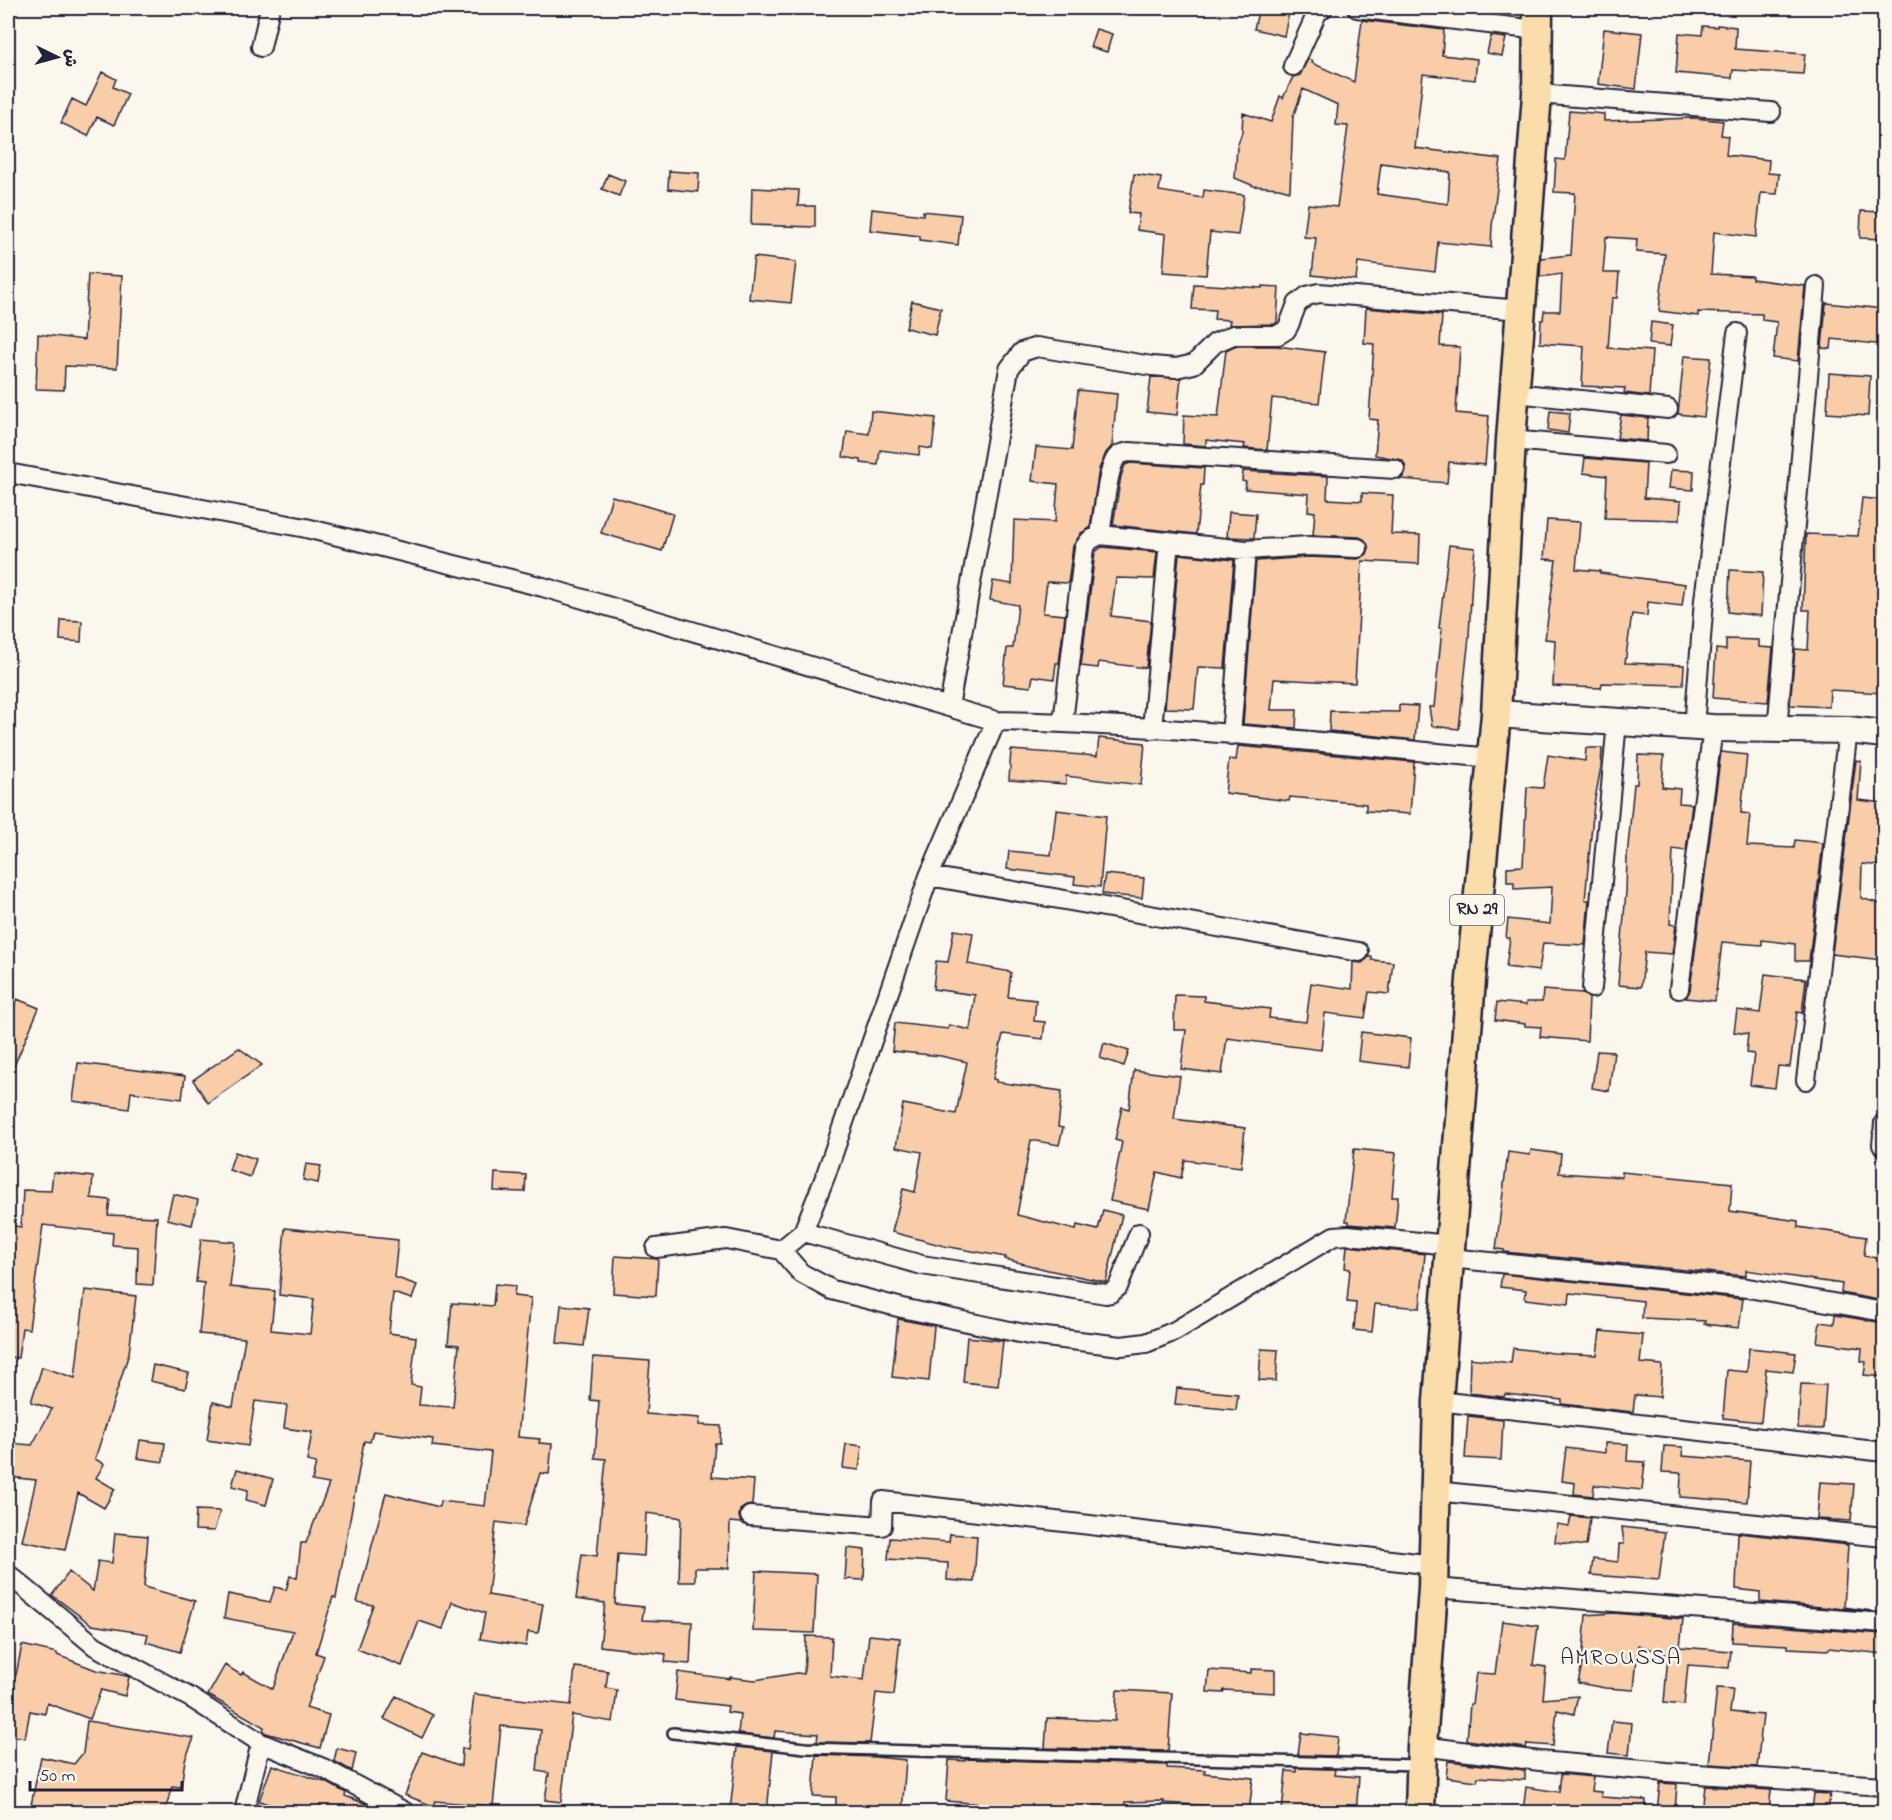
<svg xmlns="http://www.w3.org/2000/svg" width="1892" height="1820" font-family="'Indie Flower','Playpen Sans Arabic',sans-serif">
  <rect width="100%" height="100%" fill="#fbf7ec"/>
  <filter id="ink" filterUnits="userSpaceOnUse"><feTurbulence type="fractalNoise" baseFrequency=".0167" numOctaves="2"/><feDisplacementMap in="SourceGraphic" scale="12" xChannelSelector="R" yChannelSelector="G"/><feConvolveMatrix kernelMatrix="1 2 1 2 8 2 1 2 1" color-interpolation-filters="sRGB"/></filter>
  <g filter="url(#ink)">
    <path fill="#facda9" stroke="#22223b" stroke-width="1.5" fill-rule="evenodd" d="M1259,8H1290L1284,36L1254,29Z
      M1362,20L1444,30L1442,55L1477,59L1475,80L1423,74L1415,148L1501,159L1492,226L1491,247L1438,242L1435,272L1358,262L1356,280L1312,275L1316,238L1304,237L1308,204L1337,207L1348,126L1336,125L1338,105L1303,89L1293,117L1290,191L1279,188L1254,186L1235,178L1237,147L1242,132L1243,113L1271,122L1280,96L1283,98L1293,77L1300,75L1308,59L1313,61L1312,63L1354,82ZM1381,163L1450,172L1448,204L1377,194Z
      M1717,25L1736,27L1735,49L1805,54L1803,74L1733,70L1732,78L1676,73L1679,33L1702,35L1703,26L1717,27Z
      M1096,29L1112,34L1107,52L1090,47Z
      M1604,29L1642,33L1636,89L1598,84Z
      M1491,36L1506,38L1502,56L1487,53Z
      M102,72L116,79L113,87L128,94L114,125L97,117L88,136L61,123L72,99L86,106Z
      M1569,111L1604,114V121L1695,118L1723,121L1721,135L1728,136L1726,155L1769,160L1768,173L1779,174L1777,194L1761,193L1756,237L1714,232L1711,274L1752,276V279L1805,286L1798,361L1773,358L1777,322L1762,320V314L1698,312V316L1659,311L1665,254L1636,252L1637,239L1606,237L1603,273H1619L1617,298H1612L1608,348L1652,351L1649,396L1624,393L1625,388L1582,386L1584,346L1540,343L1541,320H1543L1544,311H1560L1562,274L1540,277L1541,258L1571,255L1575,193L1554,192L1556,159L1565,160Z
      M669,171L699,173L698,192L668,189Z
      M608,174L625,181L619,196L602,189Z
      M1134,174L1161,178L1159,191L1203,198L1204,190L1244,195L1238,235L1210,232L1206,275L1163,272L1166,234L1137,230L1139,214L1128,213Z
      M752,188L799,190L798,206H815V227L751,225Z
      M872,209L923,215V211L961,215L958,245L920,240V236L870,230Z
      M1861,211L1884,212V239L1860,238Z
      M754,257L796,262L791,303L749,299Z
      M88,274L122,276L117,368L65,366L64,390L36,389L38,334L84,340Z
      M1194,284L1262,288V286L1279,287L1277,322L1275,324L1229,325L1230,320L1214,319L1215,310L1192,309Z
      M912,301L941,308L935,335L906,328Z
      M1826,303L1884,309V345L1832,339L1831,349L1822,348Z
      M1366,308L1442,315L1440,346L1460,347L1456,413L1489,416L1485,465L1449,462L1447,483L1400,479L1404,476L1406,470L1405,465L1402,460L1375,455L1378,420L1369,419L1374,344L1364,343Z
      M1651,322L1673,325L1670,346L1649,344Z
      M1235,346H1276L1325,352L1319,403L1272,398L1267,450L1244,448L1245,444L1206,440V446L1183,444L1184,415L1218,417L1226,350Z
      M1684,356L1711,358L1704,417L1678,414Z
      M1829,373L1870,376L1868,416L1827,413Z
      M1151,377L1181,378L1177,415L1147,412Z
      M1078,390L1117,394L1112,446L1106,453L1099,469L1090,528L1081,533L1073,546L1068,583L1047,582L1043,613L1065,615L1059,663H1056L1054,679L1033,676L1031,687L1003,684L1007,648H1013L1018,605L990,600L993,581L1012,584L1014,520L1055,522L1058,484L1032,481L1036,447L1072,450Z
      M871,411L936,418L932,449L920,447L919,455L880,450L878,465L861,463V460L843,457L847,431L869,434Z
      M1550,411L1570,413L1568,433L1548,430Z
      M1621,415L1648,418L1647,441L1617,438Z
      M1585,458L1646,463L1644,498L1681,501L1680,520L1605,518L1607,476L1583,473Z
      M1130,463L1204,468L1203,485H1201L1196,534L1113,525L1121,476L1125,465Z
      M1671,470L1694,471L1693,490L1669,488Z
      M1243,471L1328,476L1327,499L1362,501V493L1393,495L1391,534L1420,535L1419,564L1362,561L1355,683L1274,679L1271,710H1297L1296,728L1243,724L1256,561L1308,557L1358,559L1367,554L1369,548L1364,539L1359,537L1313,535L1315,512L1308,511L1309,494L1245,489L1246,482L1242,481Z
      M612,496L673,514L662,551L601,533Z
      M1862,498L1884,500V693L1830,690L1829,707L1790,705L1795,649L1808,650L1810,610H1803L1806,534L1858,536Z
      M1229,512L1256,514L1254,538L1227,537Z
      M1547,520L1580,522L1576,569L1600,571V573L1685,584L1682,606L1648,602L1647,616L1632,614L1625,663L1684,665L1683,685L1602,683L1601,688L1553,686L1555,640L1545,639L1556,560L1544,559Z
      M1449,545L1475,548L1472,577L1469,637L1459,729L1432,726L1429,707H1434L1442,629L1439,628Z
      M1102,547L1157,552L1154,579L1116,578L1111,616L1151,621L1146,668L1099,662L1098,668L1081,666L1095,552Z
      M1179,554L1234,560L1225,668L1198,667L1194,709L1165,708Z
      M1730,570L1763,572L1761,616L1728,612Z
      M61,620L82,621L81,642L60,640Z
      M1726,639L1759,640V647L1773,648L1768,702L1713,698L1716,649L1726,650Z
      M1399,705L1418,706L1415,740L1329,731L1330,711L1399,712Z
      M1099,738L1145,743L1141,785L1066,776V784L1009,780L1011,750L1097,756Z
      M1238,746L1414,762L1410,814L1366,811V804L1290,797L1289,801L1225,793L1229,759L1236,760Z
      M1586,748H1602L1601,767L1594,804L1585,900H1589L1585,945L1543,943L1539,971L1506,967L1510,938H1506L1508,919L1550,924L1552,887L1514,889V882H1507V867L1523,866L1527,787L1543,788L1548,755L1585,761Z
      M1721,752L1747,755L1741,813L1750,814L1747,846L1794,848L1795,840L1823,843L1809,961H1795V944L1762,940V945L1722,942L1715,1001L1686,998L1690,990Z
      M1638,755L1664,756L1662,787L1680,789L1679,803L1692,804L1686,851L1673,849L1670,924L1676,925L1672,954L1645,952L1641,987L1618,985L1626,892L1627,857L1634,784H1637Z
      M1856,760L1861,761L1858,800L1884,803V866L1862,864L1861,898L1884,905V955L1883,954L1882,960L1832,954Z
      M1056,810L1106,816L1100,887L1074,884L1075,877L1007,869L1009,851L1051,855Z
      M1105,874L1144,878L1142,898L1102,894Z
      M954,930L973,933L968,964L1011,972L1008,997L1036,1000L1034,1021L1045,1022L1043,1039L1003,1034L993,1079L997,1080L996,1082L1062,1091L1058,1127L1063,1128L1059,1145L1031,1140L1017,1215L1076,1230L1077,1225L1098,1230L1103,1210L1122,1215L1106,1282L1048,1270L1005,1259L1006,1257L944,1246L892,1232L903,1189L915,1192L922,1152L896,1147L903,1104L956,1114L967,1062L941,1056L892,1051L895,1023L948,1029L949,1025L970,1030L975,995L933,989L936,961L948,962Z
      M1369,957H1372V960L1393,962L1389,994L1369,992L1365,1018L1325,1013L1321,1050L1227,1038L1222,1074L1181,1069L1186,1030H1174L1175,995L1204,996V1001L1270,1009L1269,1018L1306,1022L1311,983L1352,989L1353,962L1362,963Z
      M1765,974L1806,979L1802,1013L1797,1012L1790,1067L1778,1066L1775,1088L1750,1085L1754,1054L1746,1053L1748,1034L1734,1032L1737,1010L1760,1013Z
      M1543,990L1582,993L1589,998L1587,1041L1540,1037L1541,1027L1525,1026V1024L1495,1020L1497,1002L1526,1005V1002H1542Z
      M17,999L39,1008L8,1080V1021Z
      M1361,1032L1411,1038L1408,1067L1358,1061Z
      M1104,1043L1129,1051L1124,1066L1100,1058Z
      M239,1048L262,1065L208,1103L193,1080Z
      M1597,1051L1614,1052L1609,1091L1592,1088Z
      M78,1063L185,1076L182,1099L131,1092L129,1109L73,1101Z
      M1134,1070L1180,1076L1174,1119L1245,1128L1241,1167L1185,1160L1181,1178L1157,1172L1149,1209L1110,1201L1122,1142L1115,1140L1122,1107L1129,1109Z
      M1354,1149L1396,1153L1392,1197H1398L1395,1228L1349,1224V1221H1346Z
      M1531,1150L1561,1154L1559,1173L1622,1177V1172L1732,1183L1730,1211L1798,1221V1227L1866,1237L1864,1256L1884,1259V1301L1841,1293L1842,1284L1746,1270V1276L1504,1252V1250L1496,1249L1508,1152L1530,1155Z
      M235,1152L256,1159L250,1177L229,1170Z
      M306,1164L321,1166L318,1183L303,1180Z
      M53,1172L93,1177L91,1198L110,1200L108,1215L157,1217L153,1285L137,1284L138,1247L112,1245L113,1233L43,1225L29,1329L22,1328L18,1358L8,1357V1225L21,1227L23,1190L51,1191Z
      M495,1173L526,1175L525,1192L494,1191Z
      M173,1194L198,1200L192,1225L167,1219Z
      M285,1228L398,1240L394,1277L417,1285L412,1299L393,1293L389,1333L416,1337L411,1385L421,1387L419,1405L453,1407L459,1345L448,1344L452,1303L493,1306L495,1284L515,1286L514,1296L531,1298L518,1437L540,1439L539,1443L552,1444L549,1474L540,1473L524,1526L496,1522L488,1595L543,1604L538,1633L528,1632L526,1646L480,1639L485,1613L452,1602L443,1629L419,1621L402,1666L357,1649L373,1605L357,1602L386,1493L439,1507L440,1501L485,1506L491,1452L432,1446L433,1439L373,1431L370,1442L364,1441L336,1598L333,1597L316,1653L324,1656L306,1708L329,1715L320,1748L266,1733L263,1731L264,1727L208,1695L225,1665L241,1675L243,1672L273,1689L293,1631L224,1618L228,1594L270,1602L275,1587L286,1590L290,1576L297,1578L301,1543H306L329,1484L312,1481L316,1463L307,1461L312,1432L284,1428L287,1405L255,1401L248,1446L207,1440L213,1402L233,1407L245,1338L199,1334L204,1283L196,1282L201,1239L235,1242L230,1287L275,1291L271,1330L310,1334L314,1299L279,1295Z
      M1347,1246L1425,1254L1420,1308L1375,1304L1372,1332L1354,1330L1356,1303L1347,1302L1350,1269L1345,1268Z
      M615,1256L658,1259L656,1296L613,1293Z
      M1502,1274L1743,1299L1739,1328L1704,1324L1705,1321L1642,1318L1643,1301L1570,1293L1569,1304L1525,1299L1526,1290L1500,1287Z
      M85,1290L136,1296L129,1353L95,1459L104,1464L96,1478L115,1489L104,1508L78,1493L65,1550L22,1541L36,1480L8,1477V1443L32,1445L52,1409L31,1402L42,1367L75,1378Z
      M561,1305L589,1308L584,1346L557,1343Z
      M1835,1315L1884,1323V1377L1864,1375L1866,1362L1861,1361L1862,1348L1817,1342L1820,1322L1834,1324Z
      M898,1319L934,1326L929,1381L892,1377Z
      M1600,1331L1643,1335L1640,1363L1662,1365L1660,1397L1635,1395L1633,1412L1562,1404V1400L1505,1394L1504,1397L1469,1393L1470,1358L1511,1363L1513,1348L1553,1353L1597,1355Z
      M967,1337L1003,1341L998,1386L963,1382Z
      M1749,1348L1796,1353L1793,1372L1766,1369L1761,1422L1723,1418L1727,1370L1747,1372Z
      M1261,1349L1278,1350L1276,1381L1259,1380Z
      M593,1357L650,1361L646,1414L700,1418L699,1425L721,1426L720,1443H715L712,1477L754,1480L752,1505L746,1506L740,1510L739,1516L741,1523L730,1522L729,1568H695V1582H679L681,1518L677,1517L646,1513L644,1556L618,1554L615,1604L644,1607L642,1620L692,1622L690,1664L665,1662L666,1654L600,1646L605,1603L576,1599L582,1554L597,1556L606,1459L595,1458L599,1401L590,1400Z
      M153,1365L189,1373L185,1389L150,1381Z
      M1801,1384L1826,1385L1823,1429L1798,1428Z
      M1177,1388L1238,1394L1236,1410L1175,1404Z
      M1468,1416L1503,1420L1501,1460L1465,1458Z
      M140,1440L165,1443L163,1462L137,1458Z
      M1605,1443L1628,1444L1627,1461L1645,1462L1642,1490L1594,1485L1593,1496L1574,1494L1575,1483L1562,1481L1566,1448L1605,1453Z
      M846,1444L862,1446L859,1470L843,1468Z
      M1664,1446L1683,1447L1682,1456L1750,1461L1747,1502L1680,1497L1681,1473L1662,1472Z
      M237,1469L273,1479L266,1505L246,1500L248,1490L232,1486Z
      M1820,1482L1854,1484L1851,1521L1817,1519Z
      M196,1510L220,1511L214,1531L195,1530Z
      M1571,1516L1590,1518L1586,1546L1555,1542L1557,1524L1569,1526Z
      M1622,1527L1665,1532L1659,1580L1591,1575L1593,1559L1618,1562L1619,1544H1624Z
      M115,1533L148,1536L144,1587L195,1601L180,1652L146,1642L148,1634L92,1625L52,1595L69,1572L93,1591L98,1561L112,1563Z
      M1738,1533L1848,1545L1844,1607L1872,1611L1760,1602V1592L1736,1589Z
      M950,1534L977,1536L974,1582L947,1580L948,1563L888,1559L890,1538L949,1542Z
      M847,1548L865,1550L864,1580L845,1579Z
      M756,1571L817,1574L814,1633L753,1631Z
      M1613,1613L1683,1619L1680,1647L1731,1651L1729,1668L1688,1665L1684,1705L1664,1703L1668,1655L1638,1645L1634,1690L1605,1688L1578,1683L1582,1664L1586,1615Z
      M1502,1621L1538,1626L1533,1665L1546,1667L1543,1699L1578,1696L1574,1714L1557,1710L1553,1746L1527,1744L1526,1748L1467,1740L1470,1704H1472L1476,1673L1495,1674Z
      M1733,1623L1884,1634V1654L1829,1648V1650L1788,1648V1645L1732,1642Z
      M869,1635L900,1638L894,1695L876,1693L870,1743L817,1742L818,1734L775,1731L774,1738L738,1734L740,1714L727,1712L728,1706L675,1700L678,1672L730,1679V1677L755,1680L797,1673L804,1674L806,1636L832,1637L830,1676L864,1680Z
      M22,1645L57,1653V1655L96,1670L127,1676L129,1677L125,1696L101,1690L90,1719L47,1703L45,1714L30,1711L25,1738L8,1735V1672L16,1675Z
      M575,1667L608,1671L606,1688L617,1690L613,1722L572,1715L561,1802L545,1800L549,1773L537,1771L541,1730L501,1726L493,1806L435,1801L433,1806L405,1795L422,1752L461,1766L462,1748L468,1749L474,1694L571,1705Z
      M1251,1669L1275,1670V1693L1224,1690L1223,1693L1207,1692L1209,1670L1251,1673Z
      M1717,1688L1733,1689L1730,1712L1763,1715L1757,1767L1709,1764Z
      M1117,1690L1172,1693L1168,1751L1045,1748L1047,1718L1115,1721Z
      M396,1696L433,1715L422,1738L384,1719Z
      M87,1721L194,1738L185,1760L181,1787L172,1786L165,1812H66L31,1805L41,1757L74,1764L83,1753Z
      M1612,1721L1632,1723L1629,1755L1608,1753Z
      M1301,1733L1338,1737L1336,1756L1298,1755Z
      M737,1747L773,1751L767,1812H730Z
      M337,1748L356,1753L352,1771L334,1761Z
      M816,1755L876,1757L906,1760L902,1812H836V1797L813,1796Z
      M965,1759L1167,1765V1768L1205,1770L1204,1773L1253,1778L1249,1812H1213L1214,1806L1163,1803L1164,1801L1125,1802L1124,1808L1090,1806V1812H983V1804L946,1801L949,1760L965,1761Z
      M1448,1761L1525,1770V1780L1478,1777L1477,1781L1446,1777Z
      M272,1765L328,1783L346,1793L345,1796L364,1803L382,1812H291L259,1801Z
      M1297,1768L1335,1769L1334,1775L1359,1777L1356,1812H1282L1286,1771L1297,1772Z
      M1561,1774L1593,1777L1591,1791L1601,1792V1797L1646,1800L1645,1812H1523L1526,1787L1559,1792Z
      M1660,1783L1677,1784L1675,1812H1657Z
      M1705,1786L1771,1790L1769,1812H1702Z
      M1814,1793L1830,1794L1828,1812H1812Z"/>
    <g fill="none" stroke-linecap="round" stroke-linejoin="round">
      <g stroke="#22223b" stroke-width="14">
        <path id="lane" d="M673,1733L805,1748L1417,1765"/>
      </g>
      <g stroke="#22223b" stroke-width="22">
        <path id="street" d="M1357,8L1537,30
          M261,47L270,8
          M1293,66L1317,13L1323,8
          M1537,94L1771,112
          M1515,393L1668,409
          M1511,440L1666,454
          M8,473L306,528L543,587L996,721C1162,724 1327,743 1492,758
          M1100,535C1103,518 1107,470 1116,458C1119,454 1124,453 1129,452L1395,469
          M949,707L1009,369L1022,352L1037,347L1152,366L1176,368L1194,364L1215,343L1233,335H1278L1286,330L1289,325L1297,304L1307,296L1319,293L1521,310
          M1063,722L1084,548L1090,540L1100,535L1246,550L1308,546L1358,548
          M1694,727L1704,600L1737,333
          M1152,729L1169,541
          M1777,730L1816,286
          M1231,735L1246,550
          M929,876L1359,952
          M1592,988L1617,722
          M1679,989L1713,728
          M1806,1080L1848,730
          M1882,1145L1884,1123
          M803,1232L922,1265L1106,1294L1111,1293L1118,1287L1139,1233
          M656,1248L726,1239L781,1250L803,1232L825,1177L929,876L996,721
          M781,1250L801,1273L832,1290L902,1308L1029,1335L1121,1346L1146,1343L1175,1331L1334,1236L1348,1235L1450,1245
          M1450,1258L1748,1288L1884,1312
          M1438,1401L1884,1452
          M1435,1491L1884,1537
          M750,1516L882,1526L883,1501L1434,1565
          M8,1574L95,1646L191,1698L261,1743L323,1768L405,1812
          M1433,1588L1884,1623
          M1422,1746L1540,1761L1666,1772L1884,1786
          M244,1812L261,1743"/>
      </g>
      <g stroke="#22223b" stroke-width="30">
        <path id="secondary" d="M1496,714L1713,728L1848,730L1884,734"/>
      </g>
      <g stroke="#22223b" stroke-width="33">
        <path id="primary" d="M1420,1812L1422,1746L1433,1588L1438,1401L1472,967L1496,714L1511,440L1537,94L1538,8"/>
      </g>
      <use href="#lane" stroke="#fbf7ec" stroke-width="9"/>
      <use href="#street" stroke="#fbf7ec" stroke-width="18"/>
      <use href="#secondary" stroke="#fbf7ec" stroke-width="26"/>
      <use href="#primary" stroke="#fbddab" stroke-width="28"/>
    </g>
  </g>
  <g text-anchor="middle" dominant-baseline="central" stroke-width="5" stroke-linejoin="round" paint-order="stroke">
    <rect fill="#fbf7ec" stroke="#636270" stroke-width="1.5" x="1450" y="895" width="54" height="30" rx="4.5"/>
    <g font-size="18" font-weight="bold" fill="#22223b">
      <text x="1477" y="910">RN 29</text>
    </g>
    <g font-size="22" letter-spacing="1.5" fill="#22223b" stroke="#fbf7ec">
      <text x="1621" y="1659">AMROUSSA</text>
    </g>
  </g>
  <rect width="1892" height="1820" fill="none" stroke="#fbf7ec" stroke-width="30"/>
  <rect x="15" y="15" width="1862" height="1790" fill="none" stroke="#22223b" stroke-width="2" filter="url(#ink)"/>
  <g transform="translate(57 57) rotate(95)" stroke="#fbf7ec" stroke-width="4.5" paint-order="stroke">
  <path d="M0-4.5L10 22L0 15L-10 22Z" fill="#22223b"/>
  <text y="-9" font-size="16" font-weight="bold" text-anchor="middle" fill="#22223b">ش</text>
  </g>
  <path d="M30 1781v9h152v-9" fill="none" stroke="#22223b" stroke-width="3"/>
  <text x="39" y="1781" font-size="18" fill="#22223b" stroke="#fbf7ec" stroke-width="4.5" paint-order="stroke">50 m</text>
</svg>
